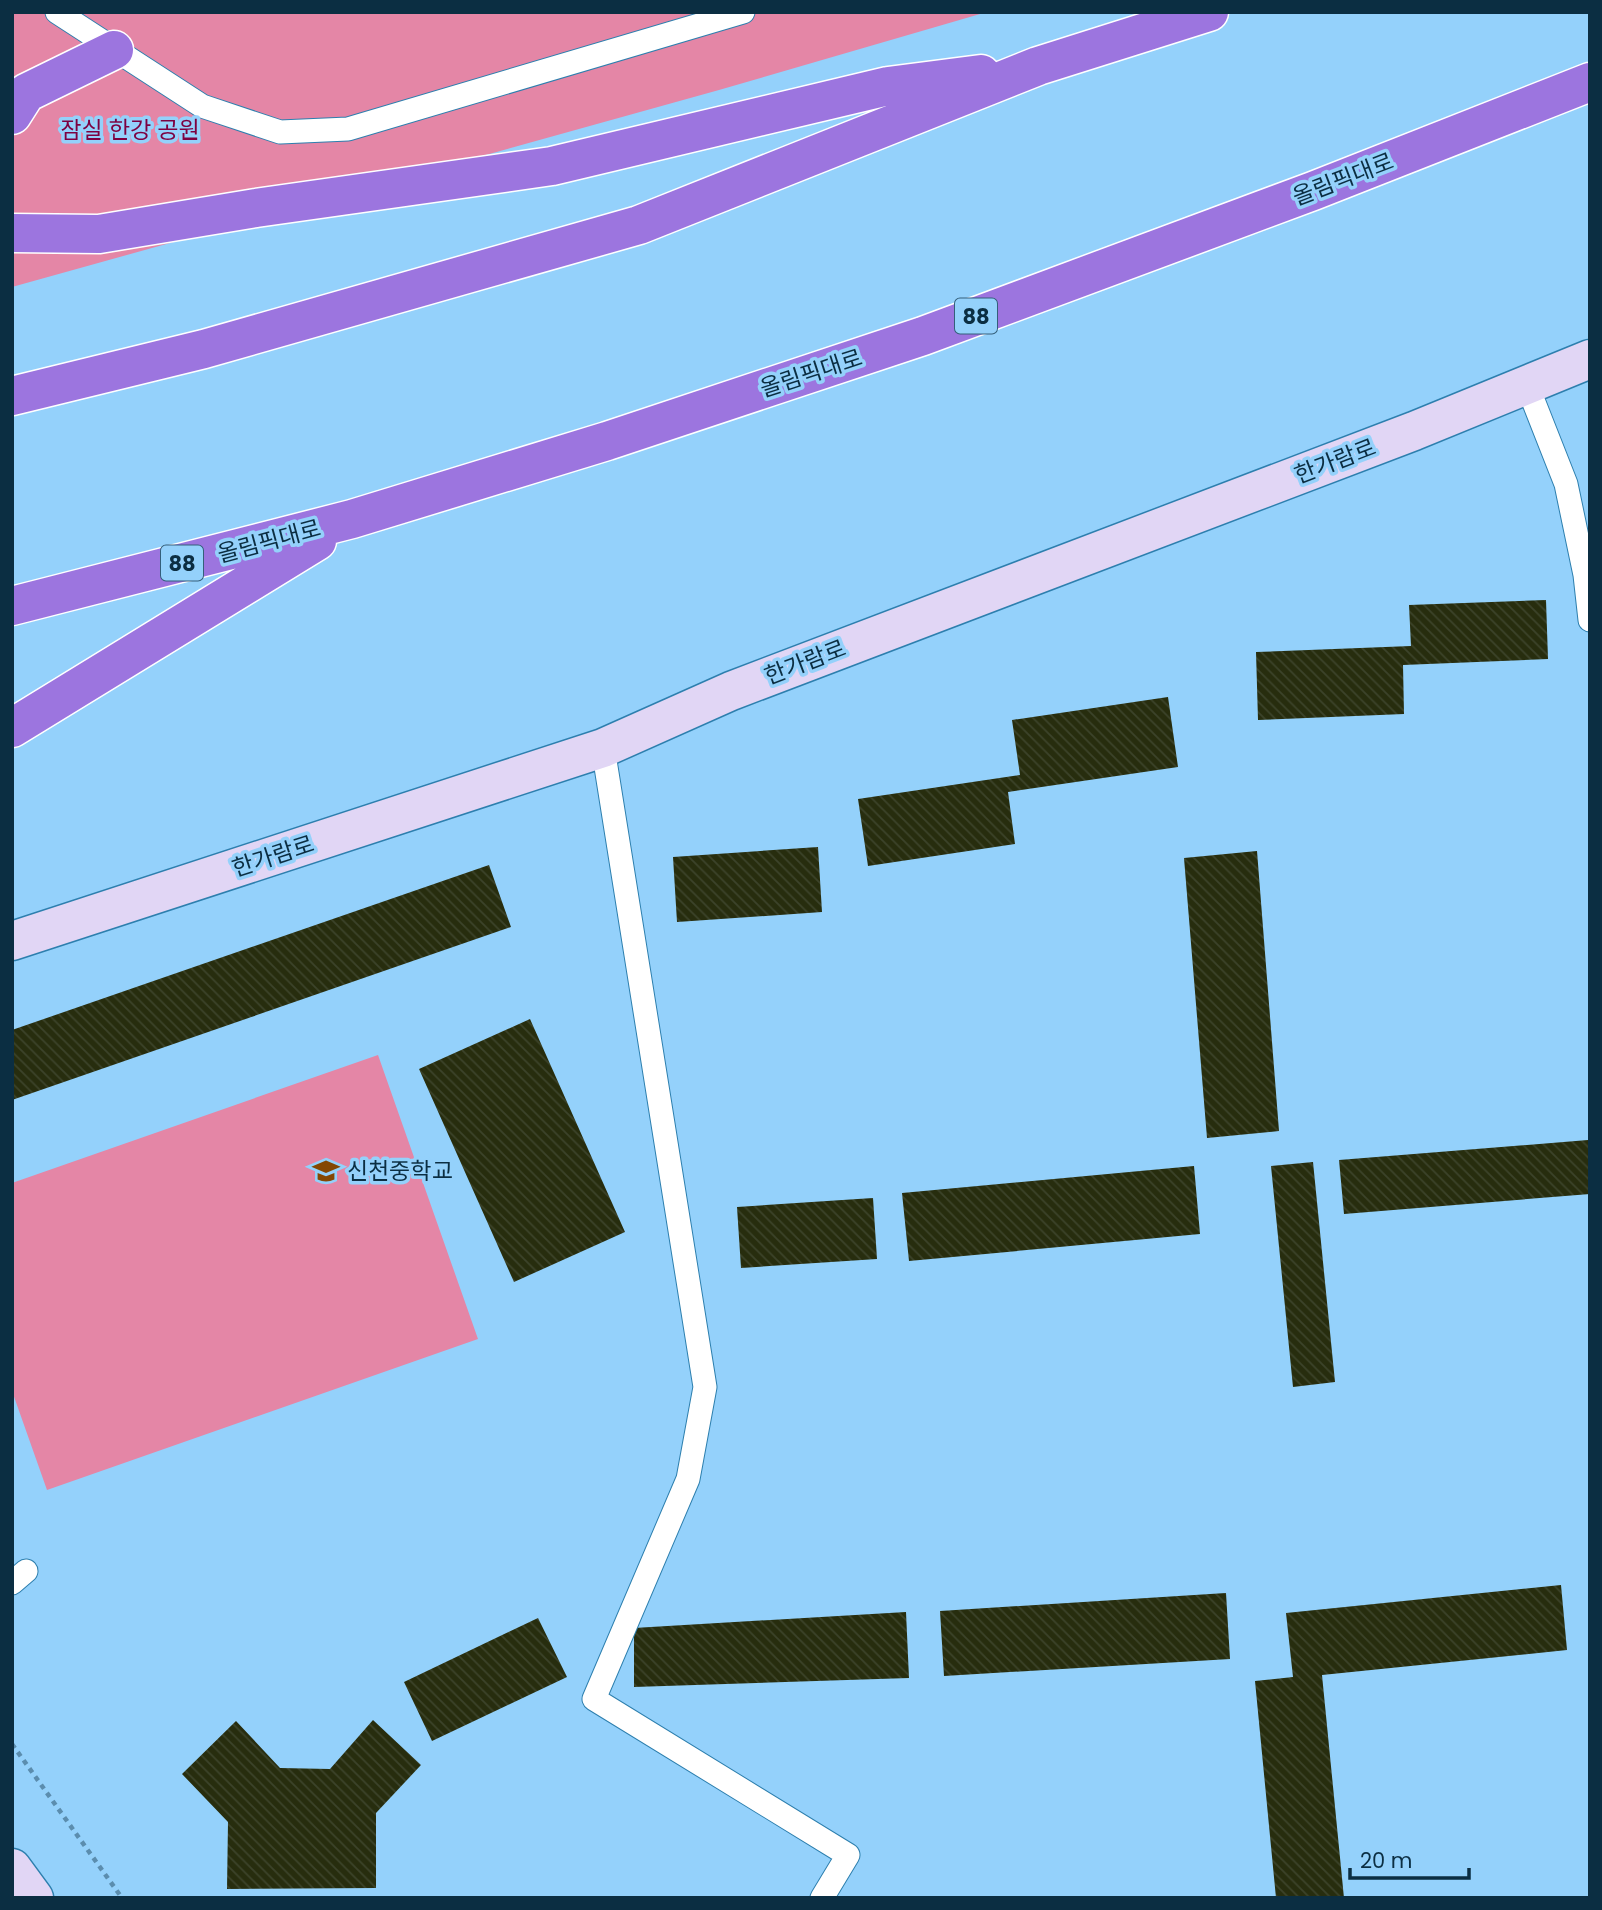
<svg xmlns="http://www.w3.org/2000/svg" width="1602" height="1910" font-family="Poppins,'Noto Sans KR',sans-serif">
  <defs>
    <pattern id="building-back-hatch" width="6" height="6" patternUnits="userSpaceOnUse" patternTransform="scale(1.75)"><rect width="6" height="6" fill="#272d0e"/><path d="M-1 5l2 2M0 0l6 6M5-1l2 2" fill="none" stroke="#3c432a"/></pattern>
  </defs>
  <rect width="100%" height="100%" fill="#94d1fb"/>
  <path fill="#e486a6" d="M12,12H987L719,90L12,287Z
    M378,1055L478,1339L47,1490L12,1391V1183Z"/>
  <path fill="url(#building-back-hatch)" d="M1546,600L1548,659L1403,665L1404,714L1258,720L1256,652L1411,646L1409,605Z
    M1168,697L1178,767L1008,792L1015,844L868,866L858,799L1020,775L1012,720Z
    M818,847L822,912L677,922L673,857Z
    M1257,851L1279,1131L1207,1138L1184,858Z
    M489,865L511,927L12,1100V1030Z
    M530,1019L625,1232L514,1282L419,1069Z
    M1588,1140L1590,1194L1344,1214L1339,1160Z
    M1313,1162L1335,1382L1293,1387L1271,1166Z
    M1194,1166L1200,1234L909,1261L902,1193Z
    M873,1198L877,1259L741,1268L737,1207Z
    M1561,1585L1567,1650L1322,1675L1344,1898H1276L1255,1681L1293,1677L1286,1613Z
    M1226,1593L1230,1659L944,1676L940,1611Z
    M906,1612L909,1678L634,1687V1628Z
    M538,1618L567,1677L432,1741L404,1682Z
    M373,1720L421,1765L376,1813V1888L227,1889L228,1822L182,1774L236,1721L280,1768L330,1769Z"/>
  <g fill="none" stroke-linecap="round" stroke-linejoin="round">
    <g stroke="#2d7fae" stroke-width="25">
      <path id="lane" d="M57,12L202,106L280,132L348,129L743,12
        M1527,385L1566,484L1585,575L1590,620
        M603,748L705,1387L688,1479L594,1699L848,1855L822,1898
        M12,1583L26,1571"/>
    </g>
    <g stroke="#2d7fae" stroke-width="41">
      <path id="secondary" d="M12,941L603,748L731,691L1414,431L1590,359
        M12,1868L34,1898"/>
    </g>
    <g stroke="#fff" stroke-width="41">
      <path id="highway" d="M12,115L26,93L114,50
        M12,233L99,234L256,208L552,166L888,86L981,74
        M12,396L204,349L639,225L1038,66L1209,12
        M12,606L352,519L607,441L923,336L1313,191L1590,82
        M12,728L317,541"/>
    </g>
    <path stroke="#5b8dae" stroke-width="4.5" stroke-dasharray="5 5" stroke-linecap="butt" d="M12,1744L122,1898"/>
    <use href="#lane" stroke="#fff" stroke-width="23"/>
    <use href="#secondary" stroke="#e1d6f5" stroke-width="38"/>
    <use href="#highway" stroke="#9c75df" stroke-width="38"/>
  </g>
  <defs>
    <g id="school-bare" transform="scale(2.1)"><path d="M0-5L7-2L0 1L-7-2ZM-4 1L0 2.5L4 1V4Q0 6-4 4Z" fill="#844703" stroke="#94d1fb" stroke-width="2.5" paint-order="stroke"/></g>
  </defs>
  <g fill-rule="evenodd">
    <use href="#school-bare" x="326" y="1171"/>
  </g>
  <g text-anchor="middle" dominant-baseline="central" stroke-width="7" stroke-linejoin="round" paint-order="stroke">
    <g fill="#94d1fb" stroke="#345f7a" stroke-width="2">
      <rect x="955" y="298.5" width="42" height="35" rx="5"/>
      <rect x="161" y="545.5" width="42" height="35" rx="5"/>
    </g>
    <g font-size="21" font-weight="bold" fill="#0b2e42">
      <text x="976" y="316">88</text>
      <text x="182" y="563">88</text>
    </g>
    <g font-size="23" fill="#7d0041" stroke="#94d1fb">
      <text x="130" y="130">잠실 한강 공원</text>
    </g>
    <g font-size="23" fill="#0b2e42" stroke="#94d1fb">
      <text transform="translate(1343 179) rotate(-21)">올림픽대로</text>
      <text transform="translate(811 373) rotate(-18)">올림픽대로</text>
      <text transform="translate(1335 461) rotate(-21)">한가람로</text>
      <text transform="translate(269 541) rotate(-15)">올림픽대로</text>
      <text transform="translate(805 662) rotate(-21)">한가람로</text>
      <text transform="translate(273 856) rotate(-18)">한가람로</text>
    </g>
    <g font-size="23" fill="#0b2e42" stroke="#94d1fb" text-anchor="start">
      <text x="347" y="1171">신천중학교</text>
    </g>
  </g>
  <rect width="1602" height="1910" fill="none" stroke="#0b2e42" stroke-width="28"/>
  <path d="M1350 1868v10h119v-10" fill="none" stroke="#0b2e42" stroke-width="3.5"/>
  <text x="1360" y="1868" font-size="21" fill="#0b2e42" stroke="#94d1fb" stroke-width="5" paint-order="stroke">20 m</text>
</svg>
